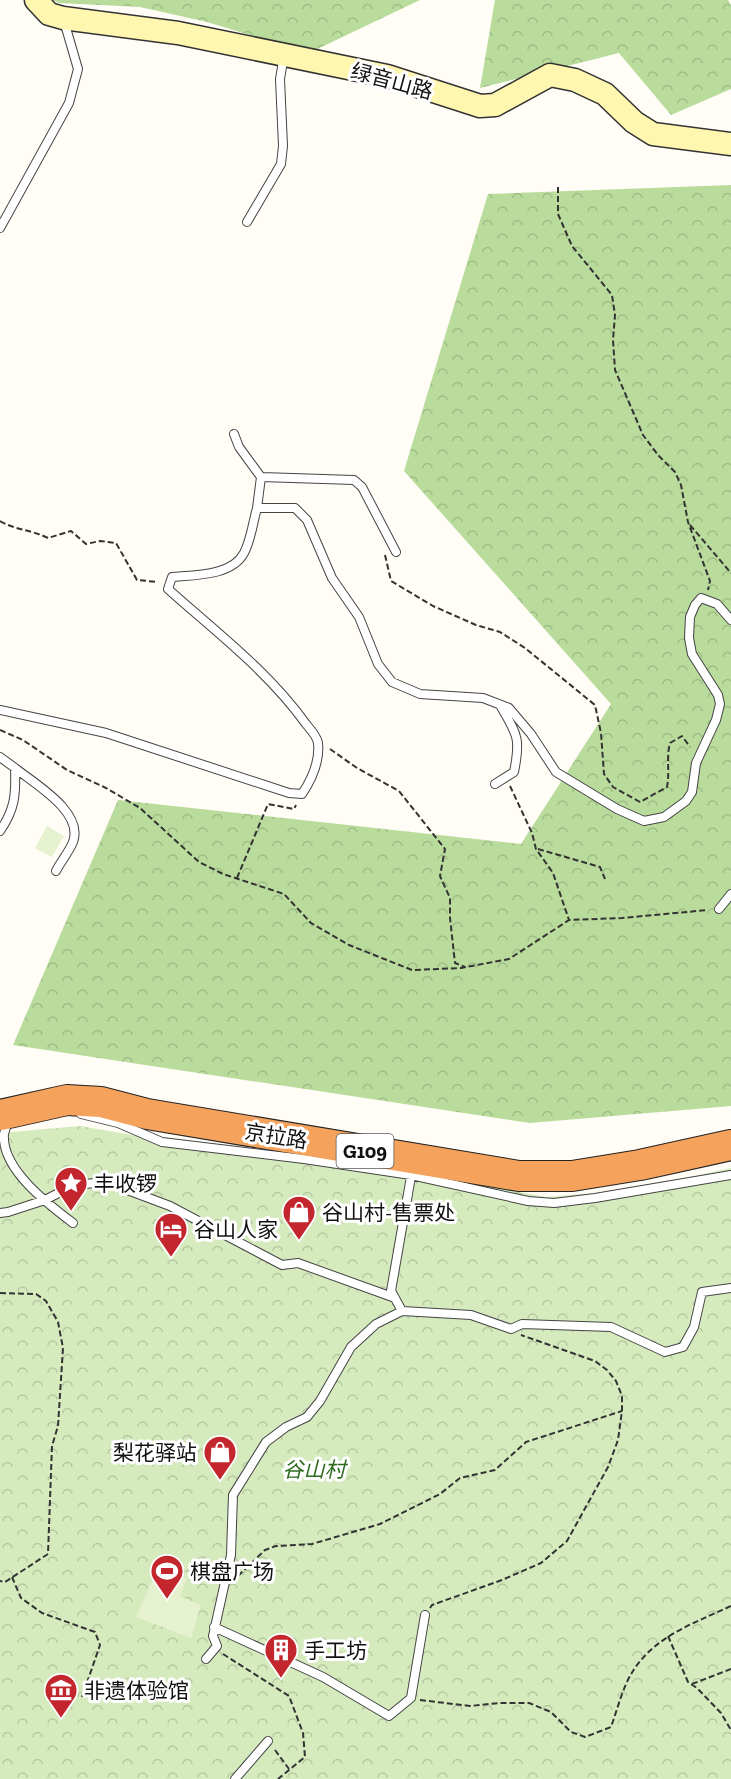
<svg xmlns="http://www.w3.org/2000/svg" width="731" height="1779" font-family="'Zilla Slab','Noto Sans SC',serif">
  <defs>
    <pattern id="forest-crowns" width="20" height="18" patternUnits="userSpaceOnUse" patternTransform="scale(1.5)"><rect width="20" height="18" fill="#b9dc9c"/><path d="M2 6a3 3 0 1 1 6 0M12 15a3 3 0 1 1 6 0" fill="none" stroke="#9ebc85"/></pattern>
    <pattern id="park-crowns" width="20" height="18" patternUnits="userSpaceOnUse" patternTransform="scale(1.5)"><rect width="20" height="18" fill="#d5ebbd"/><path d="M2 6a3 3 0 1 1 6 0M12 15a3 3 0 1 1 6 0" fill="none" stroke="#b6c8a1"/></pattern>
  </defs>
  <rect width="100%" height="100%" fill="#fffdf5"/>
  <path fill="url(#forest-crowns)" d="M52,0H420L309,53L207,22L140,7L59,3Z
    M495,0H728L731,5V89L671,115L619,53L480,88Z
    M731,185V1106L530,1123L13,1045L118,800L521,844L611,704L404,471L488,194Z"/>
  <path fill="url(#park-crowns)" d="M80,1126L162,1140L362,1163L546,1197L632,1190L731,1168V1779H0V1133Z"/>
  <path fill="#e6f2cf" d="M47,826L64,836L52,857L35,848Z
    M159,1566L187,1579L180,1596L201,1605L191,1638L136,1617Z"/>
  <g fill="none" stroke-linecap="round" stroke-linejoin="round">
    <g stroke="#444" stroke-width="10">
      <path id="lane" d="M247,222L281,164L283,146L280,79L284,55
        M0,228L69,103L78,69L64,21
        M234,434L239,447L261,477L257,508
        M261,477L354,480L362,487L396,552
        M0,710L106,733L289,793L302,794C312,779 320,762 318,743C317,736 310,729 306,724C268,671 216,632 168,589L172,577C194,575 232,576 244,553C251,540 253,522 257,508H295L307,520L332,578L359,617L378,664L392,682L420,694L483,698L509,708L531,734L556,772L617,809L644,821L664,817L686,801L692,792L696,763L716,720L720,704L718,695L692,654L689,638L690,617L695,605L701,598L717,604L731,620
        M0,757L15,768C16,795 15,809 0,831
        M15,768C35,784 84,812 73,842C69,852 61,861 56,871
        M495,784L514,772C521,737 517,735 500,705
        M719,909L731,894
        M81,1114L118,1123L162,1142L304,1159L411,1175L528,1201L554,1203L595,1198L731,1175
        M8,1120C7,1124 5,1130 4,1134C1,1169 49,1205 73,1223
        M412,1171L391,1291L402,1311L471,1315L511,1329L522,1324L611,1327L665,1352L683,1347L694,1327L702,1292L731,1288
        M0,1213L8,1212L45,1200L74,1185L106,1182L170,1206L282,1265L298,1263L395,1298
        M214,1627L323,1677L389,1716L411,1698L425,1615
        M206,1659L217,1646L213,1636L231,1555L233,1495L266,1442L286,1427L307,1417L320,1401L351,1347L376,1324L402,1311
        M235,1779L268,1741"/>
    </g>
    <g stroke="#333" stroke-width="25">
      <path id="secondary" d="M36,0L49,14L63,18L178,33L387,76L480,106L495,105L550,75L575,80L605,94L634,122L653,134L731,144"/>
    </g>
    <g stroke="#222" stroke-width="32">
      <path id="highway" d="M0,1115L67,1100L101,1102L147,1114L519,1176H572L640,1165L731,1145"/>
    </g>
    <path stroke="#333" stroke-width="2" stroke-dasharray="6 3" stroke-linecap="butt" d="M558,187V214L572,246L612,295L615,315L613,340L615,370L643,435L658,455L675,472L681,485L688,522L710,581L708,590
      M0,521C15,530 32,530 48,538L71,531L86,544L100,541L116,543L137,580L158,582
      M690,525L731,573
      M385,555L391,581L433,606L476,625L500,632L525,648L595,705L601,733L604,774L613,787L640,802L667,787C670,772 666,757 670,743L682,736L690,747
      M0,730L23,740L67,770L106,788L140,808L199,862L223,874L284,894L311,923L349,945L412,970L461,968L509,959L569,920L622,918L708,910
      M330,749L357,768L399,791L445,849L440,876L450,898V918L455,963L465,967
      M510,786L532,833L536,849L553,873L569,920
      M538,849L600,867L605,879
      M237,878L268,804L294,809L296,805
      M0,1293L36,1294L46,1301L58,1322L63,1348L58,1426L52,1446L48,1554L5,1582L0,1581
      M238,1576L265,1550L276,1546L312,1544L380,1524L440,1494L460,1478L495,1470L526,1442L622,1411
      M12,1577L21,1598L42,1613L95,1632L100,1645L82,1697
      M430,1608L432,1605L502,1580L541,1563L567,1541L608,1467L618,1440L622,1411V1396L616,1381L607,1370L595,1361L521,1335
      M668,1636L688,1682L697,1688L721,1713L731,1730
      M223,1654L289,1696L303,1733L305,1757L278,1779
      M692,1684L731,1669
      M420,1700L470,1706L499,1703H529L551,1712L571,1732L585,1737L611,1727C616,1713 620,1698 626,1684C646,1639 690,1625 731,1606
      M275,1750L289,1769"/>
    <use href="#lane" stroke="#fff" stroke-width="8"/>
    <use href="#secondary" stroke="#fff6b0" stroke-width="22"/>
    <use href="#highway" stroke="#f5a25d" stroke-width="30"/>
  </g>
  <defs>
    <g id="sight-pin" transform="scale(1.725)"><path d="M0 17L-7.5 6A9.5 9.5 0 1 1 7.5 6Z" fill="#c4262e" stroke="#fff"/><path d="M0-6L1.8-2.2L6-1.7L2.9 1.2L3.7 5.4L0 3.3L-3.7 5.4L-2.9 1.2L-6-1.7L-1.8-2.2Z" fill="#fff"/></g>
    <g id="shop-pin" transform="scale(1.725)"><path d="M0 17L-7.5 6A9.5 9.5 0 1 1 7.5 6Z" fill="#c4262e" stroke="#fff"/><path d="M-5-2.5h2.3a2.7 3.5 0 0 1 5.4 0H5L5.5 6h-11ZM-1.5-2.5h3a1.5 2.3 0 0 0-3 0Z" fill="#fff"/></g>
    <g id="hotel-pin" transform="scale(1.725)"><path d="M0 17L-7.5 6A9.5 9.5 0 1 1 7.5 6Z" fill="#c4262e" stroke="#fff"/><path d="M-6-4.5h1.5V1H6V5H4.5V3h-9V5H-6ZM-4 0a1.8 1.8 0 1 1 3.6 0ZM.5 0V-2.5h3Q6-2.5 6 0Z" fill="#fff"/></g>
    <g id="stadium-pin" transform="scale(1.725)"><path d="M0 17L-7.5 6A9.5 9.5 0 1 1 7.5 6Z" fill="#c4262e" stroke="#fff"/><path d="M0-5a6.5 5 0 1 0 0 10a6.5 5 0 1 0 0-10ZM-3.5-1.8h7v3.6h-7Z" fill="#fff"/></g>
    <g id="building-pin" transform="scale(1.725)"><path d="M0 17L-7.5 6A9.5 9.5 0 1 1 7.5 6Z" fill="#c4262e" stroke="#fff"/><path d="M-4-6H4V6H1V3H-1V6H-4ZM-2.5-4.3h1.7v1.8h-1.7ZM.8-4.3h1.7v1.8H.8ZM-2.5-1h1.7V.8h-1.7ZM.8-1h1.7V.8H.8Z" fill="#fff"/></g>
    <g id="museum-pin" transform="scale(1.725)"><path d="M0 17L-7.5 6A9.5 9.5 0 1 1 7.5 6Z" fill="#c4262e" stroke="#fff"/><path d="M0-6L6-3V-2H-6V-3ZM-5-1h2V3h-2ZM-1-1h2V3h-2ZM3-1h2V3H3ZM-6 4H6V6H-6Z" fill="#fff"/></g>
  </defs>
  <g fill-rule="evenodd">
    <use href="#sight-pin" x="71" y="1183"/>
    <use href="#shop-pin" x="299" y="1212"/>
    <use href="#hotel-pin" x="171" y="1229"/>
    <use href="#shop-pin" x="220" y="1452"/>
    <use href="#stadium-pin" x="167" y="1571"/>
    <use href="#building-pin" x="281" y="1650"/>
    <use href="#museum-pin" x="61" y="1690"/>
  </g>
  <g text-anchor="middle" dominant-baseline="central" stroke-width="6" stroke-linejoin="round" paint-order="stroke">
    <rect fill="#fff" stroke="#585858" stroke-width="1.5" x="336.5" y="1134" width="57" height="34" rx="4.5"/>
    <g font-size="20" font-weight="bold" fill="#111">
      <text x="365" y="1151">G109</text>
    </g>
    <g font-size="21" fill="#111" stroke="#fff">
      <text transform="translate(392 81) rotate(15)">绿音山路</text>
      <text transform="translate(276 1136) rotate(9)">京拉路</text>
    </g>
    <g font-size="21" fill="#111" stroke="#fff" text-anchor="start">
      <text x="94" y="1183">丰收锣</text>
      <text x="322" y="1212">谷山村-售票处</text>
      <text x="194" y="1229">谷山人家</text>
      <text x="197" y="1452" text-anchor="end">梨花驿站</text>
      <text x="190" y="1571">棋盘广场</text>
      <text x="304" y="1650">手工坊</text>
      <text x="84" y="1690">非遗体验馆</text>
    </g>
    <g font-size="21" font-style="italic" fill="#2f6b1f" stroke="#fff">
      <text x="314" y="1469">谷山村</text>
    </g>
  </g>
</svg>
